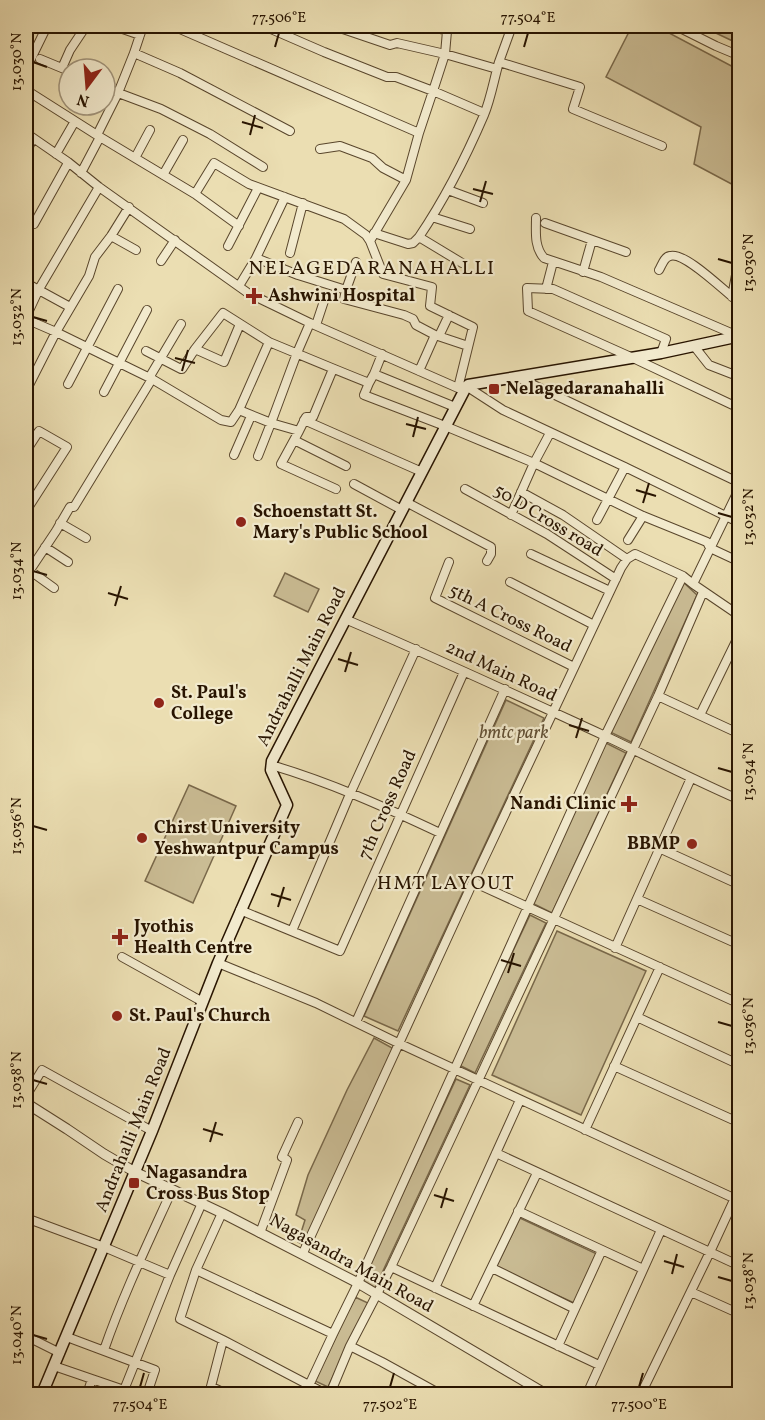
<svg xmlns="http://www.w3.org/2000/svg" width="765" height="1420" font-family="Vollkorn,serif">
  <rect width="100%" height="100%" fill="#ebdeb2"/>
  <filter id="stains"><feTurbulence type="fractalNoise" baseFrequency=".00333" numOctaves="4"/><feColorMatrix values="0 0 0 0 .2 0 0 0 0 .09 0 0 0 0 .02 0 0 0 .5 -.17"/></filter>
  <radialGradient id="worn" r=".72"><stop offset=".6" stop-color="#630" stop-opacity="0"/><stop offset="1" stop-color="#630" stop-opacity=".3"/></radialGradient>
  <path fill="#cabc94" stroke="#79684a" stroke-width="1.5" d="M632,26H656L739,70V188L694,164L701,127L606,77Z
    M701,26H739V44Z
    M285,573L319,589L308,612L274,596Z
    M683,582L697,595L631,742L610,732Z
    M506,700L544,718L398,1031L364,1016Z
    M606,743L626,753L552,913L532,903Z
    M189,785L236,806L193,903L145,881Z
    M530,915L546,923L475,1073L459,1065Z
    M557,931L646,971L581,1115L492,1075Z
    M374,1038L394,1049L304,1245L298,1242L305,1220L296,1215L308,1175L347,1090Z
    M456,1079L470,1085L375,1288L362,1281Z
    M520,1218L597,1254L574,1303L496,1267Z
    M355,1297L368,1303L328,1387L315,1381Z"/>
  <g fill="none" stroke-linecap="round" stroke-linejoin="round">
    <g stroke="#59462c" stroke-width="10">
      <path id="minor" d="M114,26L140,35
        M173,26L419,133
        M264,26L324,52L387,77H396L433,91L445,54L447,31
        M334,26L390,45L397,43L445,54L497,69
        M431,26L447,31L448,26
        M512,26L499,62L580,87L573,109L662,146
        M676,26L716,46L740,56
        M134,53L180,73L290,131
        M40,59L69,71
        M62,68L70,50L86,26
        M26,69L47,26
        M105,88L161,109L210,134L263,167
        M26,90L100,137L195,194L239,226
        M26,133L68,162L99,187L248,293L310,323L458,388L466,386L503,410L625,467L740,523
        M97,135L118,93L134,53L143,26
        M320,149L340,146L372,158L383,168L406,180
        M26,153L33,138
        M56,154L75,121
        M135,158L150,130
        M81,173L100,137
        M163,175L183,140
        M448,190L483,203
        M195,194L214,163L249,184L344,219L366,235L370,241L383,274L432,287L430,306L473,327L458,388
        M285,197L256,258L298,275L346,290L344,299L404,315L413,319L416,325L435,335L468,346
        M432,217L470,229
        M536,218C536,232 534,247 544,258L601,277L738,336
        M545,223L626,252
        M34,224L68,163
        M374,233L408,244L413,243L419,237
        M111,236L136,250
        M26,240L28,235
        M370,241L406,180L419,133L433,91L484,113
        M228,246L258,188
        M290,253L303,203
        M161,261L175,240
        M462,263L419,237C444,200 466,157 484,115C491,98 494,79 499,62
        M659,270C662,265 664,257 670,256C685,251 727,294 740,303
        M583,272L592,240
        M26,283L70,307
        M239,286L256,258
        M546,289L553,262
        M346,290L356,262
        M732,297L738,264
        M26,317L39,289L99,187
        M26,319L56,332L152,379L221,420L231,422L239,410
        M310,323L297,353L271,423L239,410L269,342C303,356 336,370 369,383L364,395L445,426L534,463L643,516L707,542L710,548L740,562
        M240,324L224,362L195,349L223,313L269,342
        M316,325L325,298
        M439,336L449,315
        M694,346L709,365L740,377
        M146,351L181,369H182L195,349
        M661,353L666,339L553,289L527,288L528,311L633,358L739,408
        M419,371L435,335
        M374,374L382,354
        M517,377L740,483
        M149,378L181,324
        M369,383L374,374L455,407
        M68,384L118,289
        M26,391L56,332L89,276L95,257L111,236L129,207
        M104,392L147,310
        M304,420L422,472
        M26,430L35,436
        M299,431L281,464L336,489
        M294,440L346,466
        M26,451L39,431L67,447L26,511
        M234,455L251,416
        M258,456L271,423L299,431L306,417H313L333,369
        M354,484L402,510
        M465,489L547,534L616,579
        M521,492L563,515L627,559
        M406,502L491,547V554L487,561
        M511,515L534,463L550,433
        M597,520L625,467
        M60,523L86,538
        M628,540L643,516
        M45,547L68,562
        M531,554L610,591
        M449,562L435,598L574,667
        M29,570L54,588
        M26,576L56,531L70,507H74L152,379
        M510,582L594,625
        M693,584L740,616
        M345,619C432,656 518,696 603,735C649,757 694,780 740,800
        M658,696L740,734
        M700,715L740,633
        M271,765C329,782 385,807 440,833
        M659,848L740,885
        M473,882L740,1004
        M637,899L740,945
        M240,910L340,951L464,672
        M292,931L350,794L416,649
        M615,948L691,778
        M122,957L203,1002
        M218,963L316,1003L398,1043L740,1201
        M637,1017L740,1065
        M356,1022L505,689
        M614,1066L740,1123
        M26,1096L42,1070L152,1131
        M585,1130L660,967
        M496,1153L740,1266
        M518,1211L643,1269
        M222,1213L196,1270L180,1319L223,1340L326,1394
        M26,1218L104,1247L170,1275
        M260,1233L287,1160L282,1157L298,1122
        M303,1253L473,882L621,568L627,559L635,554L683,576L693,584L740,487
        M391,1267L599,1365
        M492,1268L575,1309
        M196,1270L333,1334
        M435,1288L520,1100
        M691,1292L740,1314
        M473,1306L537,1173
        M26,1336L60,1353
        M67,1337L155,1370L147,1394
        M350,1346L391,1267L658,696L703,592
        M558,1346L602,1250
        M104,1350C123,1295 148,1243 172,1190
        M54,1366L124,1390L170,1275L202,1203
        M212,1387L227,1394
        M87,1394L92,1379
        M209,1394L223,1340
        M305,1394L333,1334L358,1283L605,736L683,576
        M330,1394L350,1346L382,1362L440,1394
        M587,1394L661,1230
        M641,1394L710,1252L740,1187"/>
    </g>
    <g stroke="#59462c" stroke-width="11">
      <path id="tertiary" d="M26,1103L67,1129L104,1154L135,1172L222,1213L358,1283L546,1394"/>
    </g>
    <g stroke="#281400" stroke-width="13">
      <path id="secondary" d="M42,1394L152,1131L218,963L287,805L271,770L272,761L465,389L468,385L661,353L740,336"/>
    </g>
    <use href="#minor" stroke="#f2eacd" stroke-width="8"/>
    <use href="#tertiary" stroke="#f2eacd" stroke-width="9"/>
    <use href="#secondary" stroke="#f2eacd" stroke-width="10"/>
  </g>
  <path fill="none" stroke="#281400" stroke-width="2" d="M275,47L279,33M524,47L528,33M33,62L47,67M242,122L263,128M250,135L255,115M473,189L493,194M480,202L486,181M718,259L732,263M33,317L47,321M175,358L195,363M182,371L188,350M406,424L426,429M413,437L418,417M636,490L656,496M643,503L649,483M718,513L732,517M33,571L47,575M108,593L128,599M115,606L121,586M338,659L358,665M345,672L351,652M569,725L589,731M576,738L582,718M718,768L732,772M33,826L47,830M271,894L291,900M278,907L284,887M501,960L521,966M508,973L514,953M718,1022L732,1026M33,1080L47,1084M203,1129L223,1135M210,1142L216,1122M434,1195L454,1201M441,1208L447,1188M664,1261L684,1267M672,1274L677,1254M718,1277L732,1281M33,1335L47,1339M140,1387L144,1373M390,1387L394,1373M639,1387L643,1373"/>
  <g fill="#8f2418" stroke="#f2eacd" stroke-width="2">
    <path d="M251 287h6v6h6v6h-6v6h-6v-6h-6v-6h6z"/>
    <rect x="488" y="383" width="12" height="12" rx="3"/>
    <circle cx="241" cy="522" r="6"/>
    <circle cx="159" cy="703" r="6"/>
    <path d="M626 795h6v6h6v6h-6v6h-6v-6h-6v-6h6z"/>
    <circle cx="142" cy="838" r="6"/>
    <circle cx="692" cy="844" r="6"/>
    <path d="M117 928h6v6h6v6h-6v6h-6v-6h-6v-6h6z"/>
    <circle cx="117" cy="1016" r="6"/>
    <rect x="128" y="1177" width="12" height="12" rx="3"/>
  </g>
  <g text-anchor="middle" dominant-baseline="central" stroke-width="4.5" stroke-linejoin="round" paint-order="stroke">
    <g font-size="18" font-weight="bold" fill="#281400" stroke="#f2eacd" text-anchor="start">
      <text x="268" y="296">Ashwini Hospital</text>
      <text x="506" y="389">Nelagedaranahalli</text>
      <text x="253" y="512">Schoenstatt St.<tspan x="253" dy="21">Mary's Public School</tspan></text>
      <text x="171" y="693">St. Paul's<tspan x="171" dy="21">College</tspan></text>
      <text x="616" y="804" text-anchor="end">Nandi Clinic</text>
      <text x="154" y="828">Chirst University<tspan x="154" dy="21">Yeshwantpur Campus</tspan></text>
      <text x="680" y="844" text-anchor="end">BBMP</text>
      <text x="134" y="927">Jyothis<tspan x="134" dy="21">Health Centre</tspan></text>
      <text x="129" y="1016">St. Paul's Church</text>
      <text x="146" y="1173">Nagasandra<tspan x="146" dy="21">Cross Bus Stop</tspan></text>
    </g>
    <g font-size="18" fill="#281400" stroke="#f2eacd">
      <text transform="translate(548 521) rotate(31)">50 D Cross road</text>
      <text transform="translate(510 619) rotate(26)">5th A Cross Road</text>
      <text transform="translate(302 667) rotate(-63)">Andrahalli Main Road</text>
      <text transform="translate(501 672) rotate(25)">2nd Main Road</text>
      <text transform="translate(388 805) rotate(-66)">7th Cross Road</text>
      <text transform="translate(134 1130) rotate(-68)">Andrahalli Main Road</text>
      <text transform="translate(351 1264) rotate(29)">Nagasandra Main Road</text>
    </g>
    <g font-size="18" font-style="italic" fill="#614f34" stroke="#f2eacd">
      <text x="514" y="733">bmtc park</text>
    </g>
    <g font-size="20" letter-spacing="1.5" fill="#281400" stroke="#f2eacd">
      <text x="372" y="269">NELAGEDARANAHALLI</text>
      <text x="446" y="884">HMT LAYOUT</text>
    </g>
  </g>
  <rect width="765" height="1420" fill="none" stroke="#ebdeb2" stroke-width="66"/>
  <g transform="translate(87 87) rotate(196)"><circle r="28" fill="#f2eacd" stroke="#a1947b" stroke-width="1.5"/>
  <path d="M0-4.5L10 22L0 15L-10 22Z" fill="#8f2418"/>
  <text y="-9" font-size="16" font-weight="bold" text-anchor="middle" fill="#281400">N</text>
  </g>
  <rect x="33" y="33" width="699" height="1354" fill="none" stroke="#281400" stroke-width="2"/>
  <g font-size="15" text-anchor="middle" fill="#281400">
    <text x="279" y="22">77.506°E</text>
    <text x="528" y="22">77.504°E</text>
    <text transform="translate(16 62) rotate(-90)" y="5">13.030°N</text>
    <text transform="translate(748 263) rotate(-90)" y="5">13.030°N</text>
    <text transform="translate(16 317) rotate(-90)" y="5">13.032°N</text>
    <text transform="translate(748 517) rotate(-90)" y="5">13.032°N</text>
    <text transform="translate(16 571) rotate(-90)" y="5">13.034°N</text>
    <text transform="translate(748 772) rotate(-90)" y="5">13.034°N</text>
    <text transform="translate(16 826) rotate(-90)" y="5">13.036°N</text>
    <text transform="translate(748 1026) rotate(-90)" y="5">13.036°N</text>
    <text transform="translate(16 1080) rotate(-90)" y="5">13.038°N</text>
    <text transform="translate(748 1281) rotate(-90)" y="5">13.038°N</text>
    <text transform="translate(16 1335) rotate(-90)" y="5">13.040°N</text>
    <text x="140" y="1409">77.504°E</text>
    <text x="390" y="1409">77.502°E</text>
    <text x="639" y="1409">77.500°E</text>
  </g>
  <rect width="100%" height="100%" filter="url(#stains)"/>
  <rect width="100%" height="100%" fill="url(#worn)"/>
</svg>
